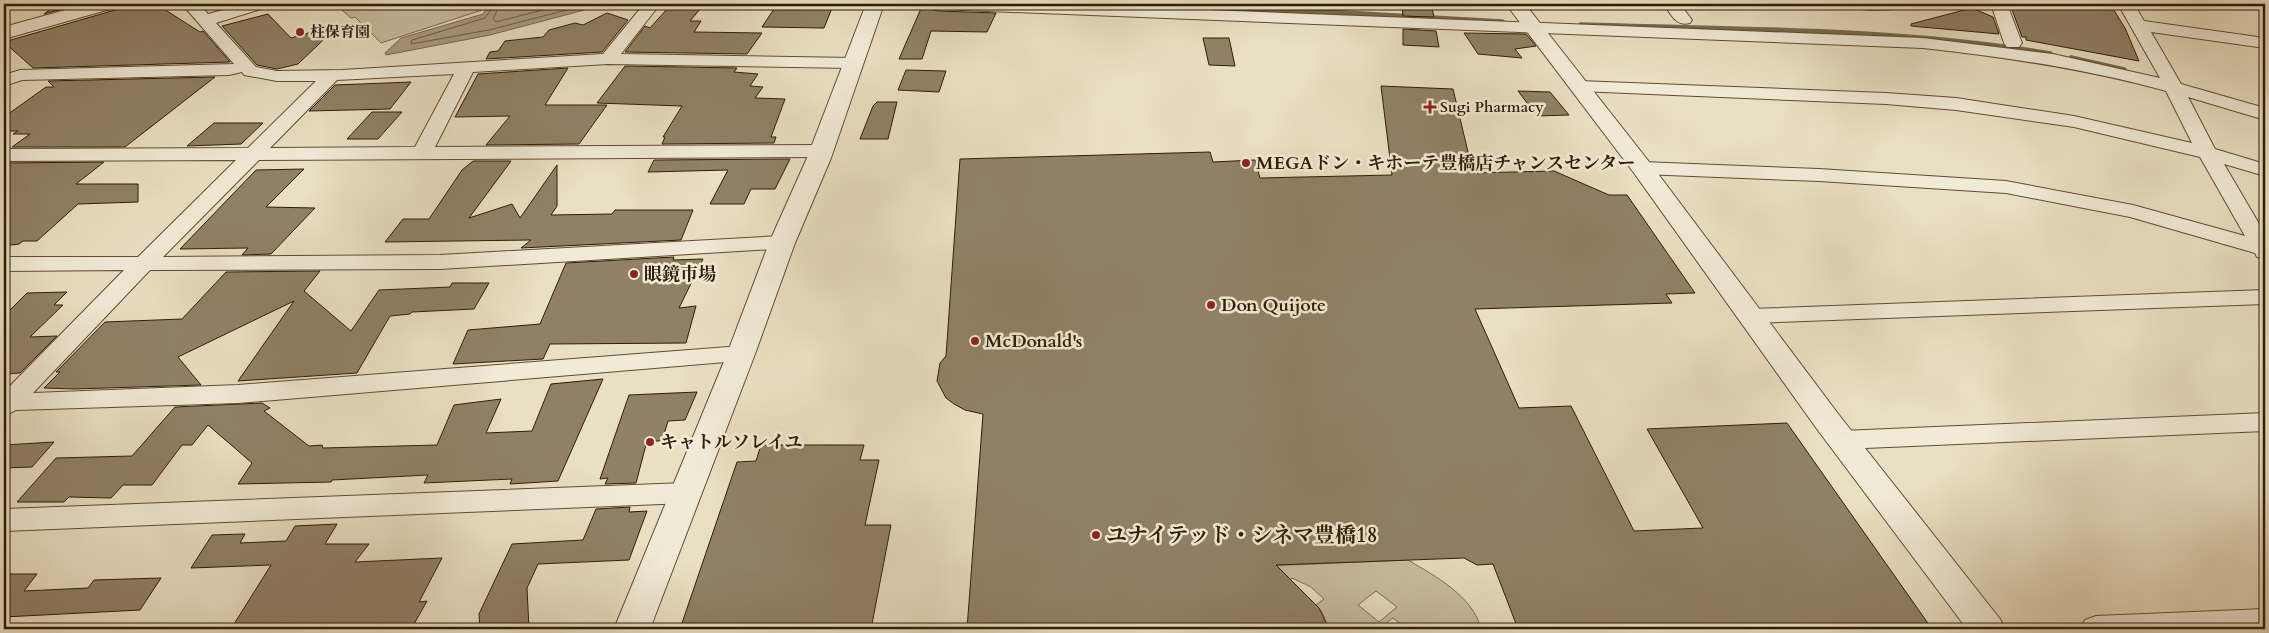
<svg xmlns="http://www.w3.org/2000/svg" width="2269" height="633" font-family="Cardo,'Noto Serif JP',serif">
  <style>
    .green { fill: #c9bea1; stroke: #7c6d52; fill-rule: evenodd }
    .water { fill: #aa9d81; stroke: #79694f }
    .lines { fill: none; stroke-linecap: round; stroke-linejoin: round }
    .shore { stroke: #6c5c42; stroke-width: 1 }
    .stream { stroke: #79694f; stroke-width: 5.5 }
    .building { fill: #908166; stroke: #2f1c04 }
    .minor-casing { stroke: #5e4d33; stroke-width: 2 }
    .tertiary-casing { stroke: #5e4d33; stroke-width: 2 }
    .minor { fill: #f1ead7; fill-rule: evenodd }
    .tertiary { fill: #f1ead7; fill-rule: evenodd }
    .poi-dot { fill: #8f2418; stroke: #f1ead7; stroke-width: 2 }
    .labels { text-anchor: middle; stroke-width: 5; stroke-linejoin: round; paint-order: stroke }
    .far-poi-label { font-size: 15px; font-weight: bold; fill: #2f1c04; stroke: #f1ead7; text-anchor: start }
    .poi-label { font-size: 18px; font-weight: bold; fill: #2f1c04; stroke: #f1ead7; text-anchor: start }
    .near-poi-label { font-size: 21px; font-weight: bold; fill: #2f1c04; stroke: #f1ead7; text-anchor: start }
  </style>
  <rect width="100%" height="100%" fill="#e9dfc1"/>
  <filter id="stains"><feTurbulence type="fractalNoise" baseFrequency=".004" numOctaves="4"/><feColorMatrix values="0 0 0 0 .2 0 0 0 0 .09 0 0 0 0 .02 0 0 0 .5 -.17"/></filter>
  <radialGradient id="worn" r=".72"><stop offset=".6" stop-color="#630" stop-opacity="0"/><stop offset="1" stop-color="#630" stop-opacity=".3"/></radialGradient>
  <path class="green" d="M340,4H475L482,10L381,43L355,17L351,18L342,10L345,9Z
    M1408,560C1435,576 1473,596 1481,629H1407L1393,618L1378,629H1327C1327,621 1322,610 1316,605L1324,599L1311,587L1292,578L1287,586L1264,566ZM1376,591L1397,607L1379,622L1358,605Z"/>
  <path class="water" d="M481,4H607L490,35L386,55L385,53L401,38L483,14L487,8Z
    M1817,4H1917C1886,16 1848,8 1817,4Z"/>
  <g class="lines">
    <path class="shore" d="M489,4L491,10L485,18L412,40L411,44L489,30L590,4
      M497,4V11L493,19L496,22L566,4"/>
    <path class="stream" d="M1074,4L1343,13L1502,22
      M1581,25C1737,30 1896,28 2050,54
      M2071,58L2124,70"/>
  </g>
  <path class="building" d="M58,4H81L44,14Z
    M118,4H156L200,32L203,31L230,62L33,68L4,42L115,10Z
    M923,4H928L931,9L938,11L996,13L987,32L931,31L922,59H899Z
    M1402,4H1431L1434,17L1403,16Z
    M2010,4H2110L2125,28L2139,61L2026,40V37H2022Z
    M677,6L701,8L690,21H701L694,32L762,33L747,54L625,52L645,26L650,28L668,8Z
    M776,6H824L832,8L824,28L762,27Z
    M1972,8L1993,17L1999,34L1911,26V24Z
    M607,13L628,20L602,52L486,59L490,52L498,51L505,41L543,37L549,30L575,23L583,25Z
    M268,14L291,38L340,24L298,64L277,69L257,65L222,26Z
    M1403,29L1436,31L1439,47L1403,45Z
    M1464,33L1526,34L1536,46L1515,49L1522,58L1478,54Z
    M1203,38H1229L1235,66L1209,65Z
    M625,66L737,68L734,72L758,74L750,86L763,87L755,98L785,99L771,137H776L774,143L662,144L665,137H663L682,106L597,103Z
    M568,68L545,105H607L579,144L486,145L510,116L455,117L478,74Z
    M906,70L946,71L939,92L898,90Z
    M215,77L125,147H12L30,134H13L18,131H4V117L46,87H54L48,81Z
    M411,82L390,109L309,111L335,85Z
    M1381,86L1453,89L1473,173L1554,171L1609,195H1627L1695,293L1666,294L1672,303L1475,309L1519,408L1571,406L1634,531L1703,528L1647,429L1787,423L1932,629H1518L1493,564L1477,565L1464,558L1276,565L1319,608L1329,629H967L983,414L965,410L954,404L946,398L937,381L940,363L946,356L960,159L1210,152L1213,162L1255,160L1260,178L1392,175Z
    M1518,91L1550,92L1569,115L1537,116Z
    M877,102H897L888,139H860L873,106Z
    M372,112H402L378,139H347Z
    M214,123H263L241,144L187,146Z
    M790,159L775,189H751L744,204H710L728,170L648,172L654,160Z
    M473,161H511L469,218L512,204L520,218L557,165V206L551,215L612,214L615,210H693L681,240L521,248L531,240L385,242L403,219H429L462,170Z
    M104,162L76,184H138V202L78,204L37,241H23L19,244L4,246V163Z
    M304,169L266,207L315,208L271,254L242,255L248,248L180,249L256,170Z
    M674,257L673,260L703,259L679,308L696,306L686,343L550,344L543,359L453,364L468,330L540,324L566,263Z
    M320,271L304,291L351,331L379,290L450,287L452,283H489L474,309L412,312L410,314L390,316L357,373L238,381L294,301L178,357L201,385L74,389L44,388L60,372H56L105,322L182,319L226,272Z
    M67,292L54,305H63L30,337L57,336L20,373L4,374V316L27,293Z
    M603,379L558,481L510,484L512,479L424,483L428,475L332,480L331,482L238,484L252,463L208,425L192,445H182L152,485H123L111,498L69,497L64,502H17L56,458L132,456L175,407L262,403L270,408L264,411L309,446L322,445L323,448L437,445L454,405L501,399L486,433L532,431L551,384Z
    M697,392L685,420L668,421L662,441H647L636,483L605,484L608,478L600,479L629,395Z
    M54,442L32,467L4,468V445Z
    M761,445H864L860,460H879L865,525H891L871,629H680L737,462L756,461Z
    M630,507L629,512L647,511L629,560L538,564L527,588L529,629H480L479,614L512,544L583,540L596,509Z
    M337,524L325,544H369L355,562L442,558L419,602L427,601L414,624L402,625L400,629H231L271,565L191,568L212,535L245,534L240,543L286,541L295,526Z
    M4,574H37L24,591L88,588L94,580L161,578L140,610L4,617Z"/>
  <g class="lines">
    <g class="minor-casing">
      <path id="minor" d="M182,4H199L208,14L245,4H269L267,7L216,23L256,67L277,71L342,70L603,54L644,4H660L621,54L853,58L859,59L862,63L859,67L853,68L608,64L473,72L435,147L821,145L828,147L831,151L828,155L821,157L259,160L163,257L440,255L782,236L790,238L793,243L790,248L440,269L150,270L33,393L238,385L741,346L750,348L753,354L750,360L238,403L16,410L4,416V392L124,270L4,271V257H138L236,160L4,161V149L248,148L316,81H277L244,75L242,72L229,75L22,80L4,86V75L20,70L234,64ZM454,74L415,147L270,148L337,80Z
        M930,4H1055L1923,38L2053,54L2160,78L2118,4H2134L2144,21L2265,38V48L2151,32L2181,84L2265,108V120L2188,97L2215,149L2265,164V176L2224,164L2265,234V259L2257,257L2255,253L2130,217L2006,193L1819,181L1642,174L1635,172L1632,168L1635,164L1642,162L1819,169L2006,181L2133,205L2245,236L2200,157L2074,127L1956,110L1886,104L1579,91L1573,90L1570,86L1573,82L1579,81L1886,93L1956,98L2074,116L2192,143L2166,91C2086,69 2006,57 1923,48L938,9L932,7Z
        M1664,4H1680L1692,20L1690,23C1676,27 1671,14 1664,4Z
        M1991,4H2007L2022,43L2019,47H2007L2004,43Z
        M2265,290V304L1750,323L1742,321L1738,316L1742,311L1750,309Z
        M2265,413V431L1842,449L1833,447L1829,440L1833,433L1842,431Z
        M686,483L696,486L700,493L696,500L686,503L4,531V509Z
        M2265,609V629H2080L2085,620L2096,616Z"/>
    </g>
    <g class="tertiary-casing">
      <path id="tertiary" d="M87,4H116L114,8L4,39V27Z
        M866,4H884L831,158L795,243L755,354L650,629H614L727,354L769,243L807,158Z
        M1506,4H1525L1650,163L1839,415L2000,619L2005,629H1967L1817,429L1634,173Z"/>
    </g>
    <use href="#minor" class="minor"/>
    <use href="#tertiary" class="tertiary"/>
  </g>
  <g class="poi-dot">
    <circle cx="300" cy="32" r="5"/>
    <path d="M1427.5 99.5h5v5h5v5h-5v5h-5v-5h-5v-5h5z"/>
    <circle cx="1246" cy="163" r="5"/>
    <circle cx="634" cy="274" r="5"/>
    <circle cx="1211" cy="305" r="5"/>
    <circle cx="975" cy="341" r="5"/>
    <circle cx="650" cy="442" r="5"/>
    <circle cx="1096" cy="535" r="5"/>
  </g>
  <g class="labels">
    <g class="far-poi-label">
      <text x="310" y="37">柱保育園</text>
      <text x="1440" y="112">Sugi Pharmacy</text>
    </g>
    <g class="poi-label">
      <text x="1256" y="169">MEGAドン・キホーテ豊橋店チャンスセンター</text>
      <text x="644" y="280">眼鏡市場</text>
      <text x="1221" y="311">Don Quijote</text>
      <text x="985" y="347">McDonald's</text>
      <text x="660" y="448">キャトルソレイユ</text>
    </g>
    <g class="near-poi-label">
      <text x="1106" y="542">ユナイテッド・シネマ豊橋18</text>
    </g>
  </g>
  <rect width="2269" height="633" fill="none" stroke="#e9dfc1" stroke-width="20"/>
  <rect x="5" y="5" width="2259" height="623" fill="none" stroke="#2f1c04" stroke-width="2.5"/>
  <rect x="10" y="10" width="2249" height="613" fill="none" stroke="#2f1c04"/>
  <rect width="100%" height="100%" filter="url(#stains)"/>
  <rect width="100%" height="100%" fill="url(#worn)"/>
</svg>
